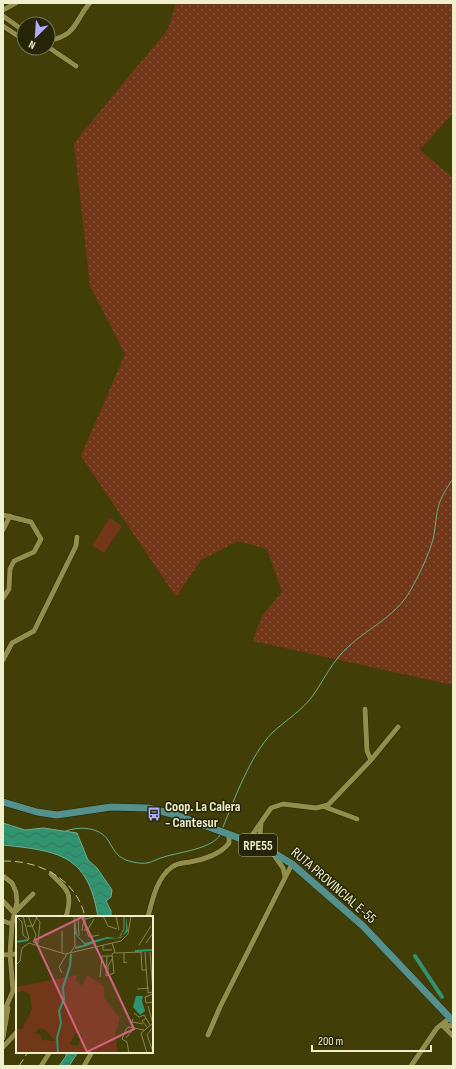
<svg xmlns="http://www.w3.org/2000/svg" width="456" height="1069" font-family="'Sofia Sans Condensed',sans-serif">
  <style>
    .grass { fill: url(#grass-dots) }
    .pitch { fill: #723718 }
    .water { fill: url(#water-waves); stroke: #6baf8d }
    .lines { fill: none; stroke-linecap: round; stroke-linejoin: round }
    .stream { stroke: #6baf8d; stroke-width: 1 }
    .canal { stroke: #329371; stroke-width: 4 }
    .minor-casing { stroke: #272501; stroke-width: 6 }
    .major-casing { stroke: #272501; stroke-width: 8 }
    .minor { stroke: #928e4c; stroke-width: 5 }
    .major { stroke: #54908c; stroke-width: 7 }
    .rail { stroke: #c1c098; stroke-width: 1; stroke-dasharray: 8 4; stroke-linecap: butt }
    .labels { text-anchor: middle; stroke-width: 3; stroke-linejoin: round; paint-order: stroke }
    .shield { fill: #262508; stroke: #b3b292; stroke-width: 1 }
    .shield-label { font-size: 13px; font-weight: bold; fill: #efefcd }
    .poi-label { font-size: 14px; font-weight: bold; fill: #efefcd; stroke: #262508; text-anchor: start }
    .street-label { font-size: 14px; fill: #efefcd; stroke: #262508 }
    .inset-river { fill: none; stroke: #329371; stroke-width: 2 }
    .inset-road { fill: none; stroke: #878556; stroke-width: 1 }
    .view { fill: #d26383; fill-opacity: 0.15; stroke: #d26383; stroke-width: 2 }
    .inset-edge { fill: none; stroke: #efefcd; stroke-width: 2 }
  </style>
  <defs>
    <pattern id="grass-dots" width="8" height="8" patternUnits="userSpaceOnUse"><rect width="8" height="8" fill="#723718"/><path d="M2 2h.1M6 6h.1" fill="none" stroke="#865438" stroke-width="1.8" stroke-linecap="round"/></pattern>
    <pattern id="water-waves" width="16" height="10" patternUnits="userSpaceOnUse"><rect width="16" height="10" fill="#329371"/><path d="M0 5q4-4 8 0t8 0" fill="none" stroke="#3a795f"/></pattern>
  </defs>
  <rect width="100%" height="100%" fill="#423e07"/>
  <path class="grass" d="M176,3H453V113L420,150L453,178V685L253,641L262,616L282,592L267,549L238,541L201,560L176,597L81,456L125,354L90,286L74,143L168,29Z"/>
  <path class="pitch" d="M110,518L122,526L104,553L92,545Z"/>
  <path class="water" d="M3,823L25,830L43,828L77,833L88,860L97,868L112,890L111,897L106,901L111,911V917H98C88,854 58,851 3,845Z
    M66,1052H78L69,1066H59L66,1056Z"/>
  <g class="lines">
    <path class="stream" d="M223,827C235,798 250,756 272,733C286,720 303,710 314,694C325,678 333,660 348,647C367,629 392,618 407,596C416,582 431,551 434,535C438,507 436,503 453,479
      M66,831C80,826 99,827 108,840C113,848 116,856 126,860C132,862 140,864 147,863C153,862 159,858 164,857C179,852 212,849 220,835"/>
    <path class="canal" d="M415,956L442,997"/>
    <g class="minor-casing">
      <path id="minor" d="M3,10L16,3
        M3,16L24,31
        M3,26L24,40
        M48,40C77,37 75,19 90,3
        M48,47L76,66
        M3,515L31,522L41,539L34,552L14,561L10,569L9,589L3,598
        M3,530L10,516
        M3,660L12,643L34,631L76,546L77,537
        M371,760L398,727
        M325,807L357,819
        M248,841L271,808L283,804L316,808L328,805L371,760L367,751L365,709
        M259,845L261,824
        M274,855L283,868L285,877
        M51,874C68,890 73,893 66,917
        M3,876L12,883L16,892L17,902L12,924L10,954L13,991L3,1014
        M3,901L14,913L33,894
        M148,917C152,901 157,877 172,867C177,863 184,863 190,862C203,860 221,854 229,843V834
        M3,921L12,924
        M3,955L17,954
        M442,1025L453,1036
        M443,1025L453,1026
        M208,1035L220,1007L292,864
        M3,1038L8,1008
        M3,1047L17,1032
        M41,1066L50,1052
        M84,1066L92,1052
        M411,1066L437,1028L450,1018"/>
    </g>
    <g class="major-casing">
      <path id="major" d="M3,802L37,812L57,815L111,807L148,808L176,815L266,848L292,864L363,926L453,1021"/>
    </g>
    <use href="#minor" class="minor"/>
    <use href="#major" class="major"/>
    <path class="rail" d="M3,861C39,860 77,879 85,917
      M19,1066L28,1052"/>
  </g>
  <defs>
    <g id="bus-bare" transform="scale(1.08)"><path d="M-5-6H5V4H4V6H2V4H-2V6H-4V4H-5ZM-3.5-4V0h7V-4ZM-3.5 1.2v1.5H-2V1.2ZM2 1.2v1.5H3.5V1.2Z" fill="#b1adfa" stroke="#262508" stroke-width="2.5" paint-order="stroke"/></g>
  </defs>
  <g fill-rule="evenodd">
    <use href="#bus-bare" x="154" y="814"/>
  </g>
  <g class="labels">
    <rect class="shield" x="239" y="834" width="38" height="22" rx="3"/>
    <g class="shield-label">
      <text x="258" y="850">RPE55</text>
    </g>
    <g class="poi-label">
      <text x="165" y="811">Coop. La Calera<tspan x="165" dy="16">- Cantesur</tspan></text>
    </g>
    <g class="street-label">
      <text transform="translate(334 885) rotate(41)" y="5">RUTA PROVINCIAL E-55</text>
    </g>
  </g>
  <g transform="translate(16 916)">
    <rect width="137" height="137" fill="#423e07"/>
    <path d="M61,59L60,65L64,69L67,68L71,59L88,70V82L104,102L99,119L102,137H0V112L6,113L16,93L14,78L8,75L0,77V71ZM23,112L29,114L39,125L26,124L24,118H19ZM60,117L67,118L62,130L54,128Z" fill="#723718" fill-rule="evenodd"/>
    <path d="M59,0L61,19L69,27L91,21L100,22L107,20L110,13V0L112,15L105,22L90,23L70,30L59,18ZM120,80H127L126,85L129,95L124,99L117,91Z" fill="#329371"/>
    <path class="inset-river" d="M0,26L12,24M59,32L71,29M119,35L136,34M42,137L41,122L45,107L43,95L48,83L47,71L54,50L55,38"/>
    <path class="inset-road" d="M0,0L6,6L7,19L13,24M7,0L13,23M12,0L20,19L17,26L22,28M19,0L24,6L22,27M62,0L63,20M66,0L70,3L80,0M87,0L92,10L101,13M100,0L103,14M69,3V10L73,21L83,19M11,10H17L21,1M68,14L72,13L78,3M66,15L68,2M104,20L108,13V0M130,27L137,17M87,29V34H96M123,29L135,10M125,36L126,54H131M129,36L132,77L137,76L134,36M46,37V15M54,37L59,30L58,0M99,37L126,36M108,37V47L111,46M91,40L90,60L98,57L96,38L99,36L96,27M0,49L4,45L6,32L13,27L49,38L105,25L112,18L115,0M46,57L43,51L51,38M92,60V50L96,43M84,61L86,40H96M121,73L133,72M137,78L129,81L130,87L137,86M132,90L137,108M118,97L123,101L128,99L134,109M130,102L126,105L131,111M117,103L116,106L127,108M110,122L118,112M137,136L131,119L137,111M113,137L111,126L106,123L110,113L113,111L128,114M131,137L125,117L137,107"/>
    <path class="view" d="M66,1L118,113L71,136L19,24Z"/>
    <rect width="137" height="137" class="inset-edge"/>
  </g>
  <rect width="456" height="1069" fill="none" stroke="#efefcd" stroke-width="8"/>
  <g transform="translate(36 36) rotate(205)"><circle r="19" fill="#262508" stroke="#767657"/>
  <path d="M0-3L7 15L0 10L-7 15Z" fill="#b1adfa"/>
  <text y="-6" font-size="11" font-weight="bold" text-anchor="middle" fill="#efefcd">N</text>
  </g>
  <path d="M312 1045v6h119v-6" fill="none" stroke="#efefcd" stroke-width="2"/>
  <text x="318" y="1045" font-size="12" fill="#efefcd" stroke="#262508" stroke-width="3" paint-order="stroke">200 m</text>
</svg>
